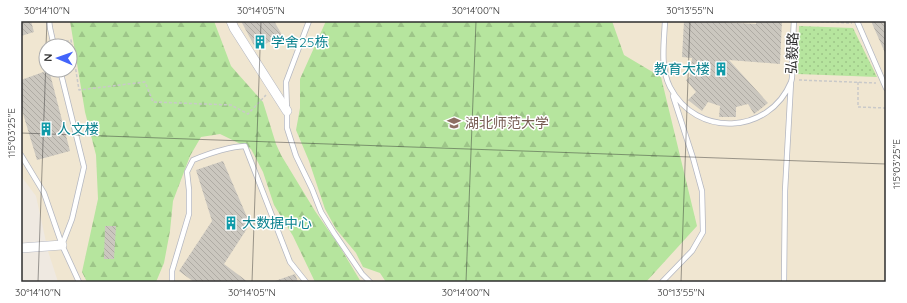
<svg xmlns="http://www.w3.org/2000/svg" width="907" height="303" font-family="Quicksand,'Noto Sans SC',sans-serif">
  <style>
    .education { fill: #f0e6d1; fill-rule: evenodd }
    .grass { fill: url(#grass-dots) }
    .forest { fill: url(#forest-firs) }
    .building { fill: url(#building-back-hatch) }
    .lines { fill: none; stroke-linecap: round; stroke-linejoin: round }
    .lane-casing { stroke: #b4b7c1; stroke-width: 6 }
    .street-casing { stroke: #b4b7c1; stroke-width: 10 }
    .path { stroke: #c9c9c9; stroke-width: 1.5; stroke-dasharray: 3 2; stroke-linecap: butt }
    .lane { stroke: #fff; stroke-width: 4.5 }
    .street { stroke: #fff; stroke-width: 9 }
    .ticks { fill: none; stroke: #2e2e2e; stroke-width: 1; stroke-opacity: 0.45 }
    .labels { text-anchor: middle; stroke-width: 3; stroke-linejoin: round; paint-order: stroke }
    .culture-label { font-size: 14px; fill: #0d838f; stroke: #fff; text-anchor: start }
    .street-label { font-size: 14px; fill: #2e2e2e; stroke: #fff }
    .education-label { font-size: 14px; fill: #785e54; stroke: #fff; text-anchor: start }
    .neatline { fill: none; stroke: #2e2e2e; stroke-width: 1.5 }
    .ticks-label { font-size: 10px; text-anchor: middle; fill: #2e2e2e }
  </style>
  <defs>
    <pattern id="grass-dots" width="8" height="8" patternUnits="userSpaceOnUse"><rect width="8" height="8" fill="#b6e59e"/><path d="M2 2h.1M6 6h.1" fill="none" stroke="#9dc588" stroke-width="1.8" stroke-linecap="round"/></pattern>
    <pattern id="forest-firs" width="22" height="20" patternUnits="userSpaceOnUse"><rect width="22" height="20" fill="#b6e59e"/><path d="M5 1l3.5 6h-7zM16 11l3.5 6h-7z" fill="#9dc588"/></pattern>
    <pattern id="building-back-hatch" width="6" height="6" patternUnits="userSpaceOnUse"><rect width="6" height="6" fill="#cbc7bf"/><path d="M-1 5l2 2M0 0l6 6M5-1l2 2" fill="none" stroke="#afaba4"/></pattern>
  </defs>
  <rect width="100%" height="100%" fill="#efe9e1"/>
  <path class="education" d="M21,21H886V282H58L48,251L36,196L21,176ZM46,46H70V70H46Z"/>
  <path class="grass" d="M799,26L853,28L877,77L798,74Z"/>
  <path class="forest" d="M70,21H214L231,66L263,102L276,144L281,155L315,211L340,247L361,282H315L293,236L274,205L263,172L251,149L220,134L201,137L190,156L173,201L170,231L164,263L156,282H87L82,272L98,199L96,155L85,112Z
    M326,21H612L624,55L661,77L697,226L646,282H386L380,273L363,267L356,253L336,229L325,209L309,161L296,130L300,108V79Z"/>
  <path class="building" d="M21,21H31L34,32L21,36Z
    M241,21H274L282,35L256,49Z
    M684,21H705L756,24V21H782L780,64L729,60L768,103L754,114L748,104L736,107V117H719L720,106L708,102L702,111L688,100L696,92L686,80L690,77L692,58L682,57Z
    M871,21H886V55Z
    M49,70L70,151L37,160L21,107V80Z
    M223,161L250,224L224,264L248,282H194L179,271L212,221L196,170Z
    M105,226H116L114,259H104Z
    M295,274L298,282H276L275,281Z"/>
  <g class="lines">
    <g class="lane-casing">
      <path id="lane" d="M49,21L50,28L54,46
        M309,21L286,82L287,111V128L296,156L312,189L321,212L334,233L362,274L370,282
        M665,21C664,43 660,67 670,87C696,138 769,135 791,82C793,77 792,69 792,64C793,49 793,35 794,21
        M857,21L886,88
        M60,70L84,167L72,219L62,245
        M21,155L44,193L62,245L79,282
        M172,282V271L189,214V190L187,172L193,160C210,153 227,147 245,146L290,262L306,282
        M662,282L692,251L703,232L702,191L693,158L673,96
        M784,282L785,191L791,82"/>
    </g>
    <g class="street-casing">
      <path id="street" d="M231,21L234,28L287,111
        M21,248L62,245"/>
    </g>
    <path class="path" d="M801,21L852,23
      M61,43L71,40L79,90L145,82L153,102L231,105L248,114L266,95
      M799,80L876,83
      M858,82V107L886,108"/>
    <use href="#lane" class="lane"/>
    <use href="#street" class="street"/>
  </g>
  <path class="ticks" d="M46,46L47,21M21,133L886,164M38,282L46,59M252,282L261,21M466,282L476,21M681,282L690,21"/>
  <defs>
    <g id="building-bare" transform="scale(1.08)"><path d="M-4-6H4V6H1V3H-1V6H-4ZM-2.5-4.3h1.7v1.8h-1.7ZM.8-4.3h1.7v1.8H.8ZM-2.5-1h1.7V.8h-1.7ZM.8-1h1.7V.8H.8Z" fill="#0f9aa8" stroke="#fff" stroke-width="2.5" paint-order="stroke"/></g>
    <g id="university-bare" transform="scale(1.08)"><path d="M0-5L7-2L0 1L-7-2ZM-4 1L0 2.5L4 1V4Q0 6-4 4Z" fill="#8d6e63" stroke="#fff" stroke-width="2.5" paint-order="stroke"/></g>
  </defs>
  <g fill-rule="evenodd">
    <use href="#building-bare" x="260" y="42"/>
    <use href="#building-bare" x="721" y="69"/>
    <use href="#university-bare" x="454" y="123"/>
    <use href="#building-bare" x="46" y="129"/>
    <use href="#building-bare" x="231" y="223"/>
  </g>
  <g class="labels">
    <g class="culture-label">
      <text x="271" y="47">学舍25栋</text>
      <text x="710" y="74" text-anchor="end">教育大楼</text>
      <text x="57" y="134">人文楼</text>
      <text x="242" y="228">大数据中心</text>
    </g>
    <g class="street-label">
      <text transform="translate(792 53) rotate(-87)" y="5">弘毅路</text>
    </g>
    <g class="education-label">
      <text x="465" y="128">湖北师范大学</text>
    </g>
  </g>
  <rect width="907" height="303" fill="none" stroke="#ffffff" stroke-width="44"/>
  <g transform="translate(58 58) rotate(272)"><circle r="19" fill="#ffffff" stroke="#ababab"/>
  <path d="M0-3L7 15L0 10L-7 15Z" fill="#4264fb"/>
  <text y="-6" font-size="11" font-weight="bold" text-anchor="middle" fill="#2e2e2e">N</text>
  </g>
  <rect x="22" y="22" width="863" height="259" class="neatline"/>
  <g class="ticks-label">
    <text x="47" y="14">30°14'10"N</text>
    <text x="261" y="14">30°14'05"N</text>
    <text x="476" y="14">30°14'00"N</text>
    <text x="690" y="14">30°13'55"N</text>
    <text transform="translate(11 133) rotate(-90)" y="4">115°03'25"E</text>
    <text transform="translate(896 164) rotate(-90)" y="4">115°03'25"E</text>
    <text x="38" y="296">30°14'10"N</text>
    <text x="252" y="296">30°14'05"N</text>
    <text x="466" y="296">30°14'00"N</text>
    <text x="681" y="296">30°13'55"N</text>
  </g>
</svg>
